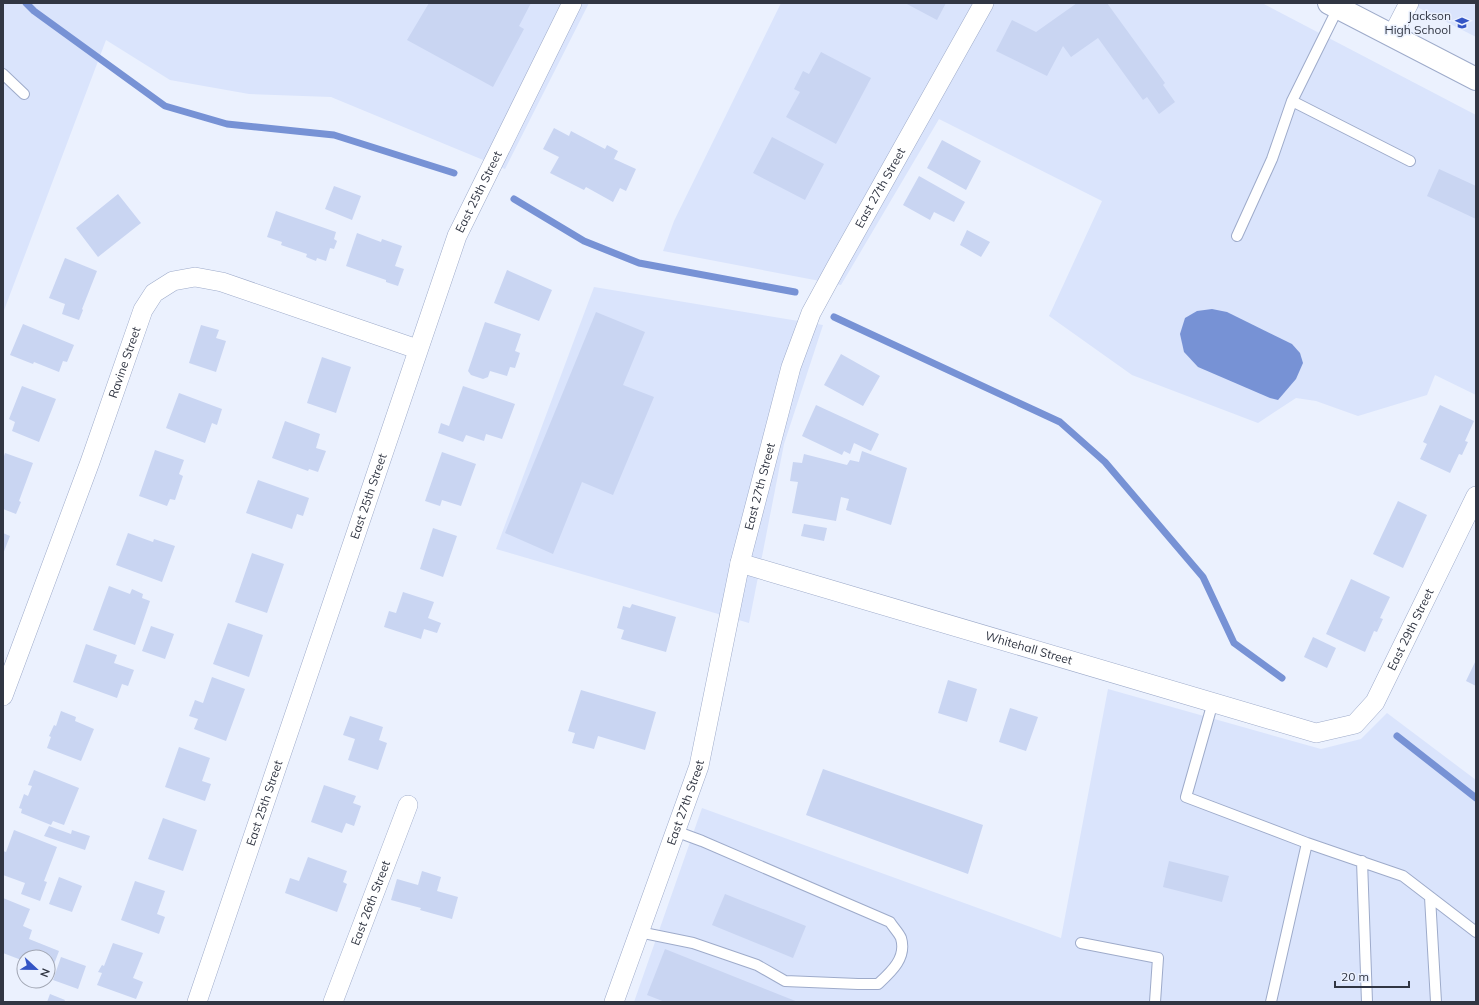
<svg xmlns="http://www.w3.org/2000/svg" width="1479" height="1005" font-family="Mulish,sans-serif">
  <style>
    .built { fill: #dae4fc }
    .water { fill: #7792d5 }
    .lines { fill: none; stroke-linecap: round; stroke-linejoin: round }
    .stream { stroke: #7792d5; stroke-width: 7 }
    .building { fill: #c9d5f2 }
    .lane-casing { stroke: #9eabca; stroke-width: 12 }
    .street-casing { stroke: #9eabca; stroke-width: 20 }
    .primary-casing { stroke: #9eabca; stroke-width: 24 }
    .lane { stroke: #fff; stroke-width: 10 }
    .street { stroke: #fff; stroke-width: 19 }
    .primary { stroke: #fff; stroke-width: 22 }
    .labels { text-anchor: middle; stroke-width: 3; stroke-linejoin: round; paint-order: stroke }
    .poi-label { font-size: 12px; fill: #313643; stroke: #ebf1fe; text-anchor: end }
    .street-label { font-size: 12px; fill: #313643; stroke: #ebf1fe }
  </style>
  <rect width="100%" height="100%" fill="#ebf1fe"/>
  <path class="built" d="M3,3H589L505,169L331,97L249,94L170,80L106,40L3,313Z
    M781,3H1262L1476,115V395L1435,375L1427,395L1358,416L1316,401L1296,398L1258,423L1132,375L1049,316L1102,201L939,119L841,285L663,251L674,221Z
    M1410,3H1476V37L1419,8Z
    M594,287L823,325L784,444L749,623L496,549Z
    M1108,689L1321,749L1361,739L1387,713L1476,780V1002H634L702,808L1061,938Z"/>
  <path class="water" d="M1212,309L1227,312L1292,344L1300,353L1303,363L1296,379L1278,400L1270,398L1198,367L1184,352L1180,334L1185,318L1197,311Z"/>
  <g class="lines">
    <path class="stream" d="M26,3L34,11L165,106L227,124L334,135L454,173
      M514,199L584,241L639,263L795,292
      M834,317L1060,422L1105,462L1203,577L1234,643L1282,678
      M1397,736L1476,798"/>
  </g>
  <path class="building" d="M429,3H531L519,26L524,29L493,87L407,40Z
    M905,3H946L937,20Z
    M1077,3H1107L1165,83L1163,85L1175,102L1159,114L1147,97L1143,100L1098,38L1071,57L1063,46L1047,76L996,51L1012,20L1036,32Z
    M821,52L871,78L836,144L786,117L800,92L794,89L803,71L809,74Z
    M554,128L569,136L571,131L605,149L607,145L618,151L614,159L636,169L626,191L620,188L613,202L586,187L584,190L550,173L559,157L543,149Z
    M772,137L824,164L805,200L753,173Z
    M942,140L981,161L966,190L927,168Z
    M1439,169L1476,186V219L1427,196Z
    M919,176L965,202L954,222L934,212L930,220L903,205Z
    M334,186L361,196L352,220L325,209Z
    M118,194L141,223L98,257L76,228Z
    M276,211L336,232L334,239L337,241L334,249L330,248L326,261L317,258L316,261L306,257L307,254L281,245L282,242L267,237Z
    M967,230L990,242L981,257L960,245Z
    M357,233L381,242L382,239L402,246L395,266L404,269L398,286L386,282V280L346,266Z
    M65,258L97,271L82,309L83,310L79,320L62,314L65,304L49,298Z
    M507,270L552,290L539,321L494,303Z
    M596,312L645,332L623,385L654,397L613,495L582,482L553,554L505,533Z
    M485,322L521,334L515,351L520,353L515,368L510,367L507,376L490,371L488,377L483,379L471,375L468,371Z
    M23,324L74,345L67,362L63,361L59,372L34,362L33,364L10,355Z
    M201,325L219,330L216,338L226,341L216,372L189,363Z
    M841,354L880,376L863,406L824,385Z
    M322,357L351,367L336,413L307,403Z
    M22,386L56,399L39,442L12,431L15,422L9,419Z
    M463,386L515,404L502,439L486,434L484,441L466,435L463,442L438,433L441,423L449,426Z
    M179,393L222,409L217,425L212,423L205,443L166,428Z
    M816,405L879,434L871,451L854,443L850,454L844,451L842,455L802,436Z
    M1440,405L1474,421L1465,441L1468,442L1462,455L1459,454L1450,473L1420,459L1427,444L1423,442Z
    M285,421L320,434L316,448L326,451L318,472L309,469L308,471L272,458Z
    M155,450L184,460L179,474L183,476L175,500L170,499L167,506L139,496Z
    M862,451L907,468L891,525L846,510L849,499L841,497L836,521L792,513L798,482L790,481L793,462L802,463L804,454L847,465L850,460L859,462Z
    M442,452L476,464L461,506L442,500L440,506L425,501Z
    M5,453L33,463L19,501L21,502L16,514L3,509V459Z
    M258,480L309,498L303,516L297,514L292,529L246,513Z
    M1398,501L1427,515L1403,568L1373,554Z
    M804,524L827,528L824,541L801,536Z
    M433,528L457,536L443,577L420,569Z
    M3,533L10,536L3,554Z
    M128,533L153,542L154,539L175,546L162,582L116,565Z
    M252,553L284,564L267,613L235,602Z
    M1351,579L1390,597L1380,618L1383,619L1377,632L1374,631L1365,652L1326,634Z
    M109,586L130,594L132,589L143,594L142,598L150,601L135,645L93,630Z
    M403,592L434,602L428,618L441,623L437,633L424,629L421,639L384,627L389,611L396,613Z
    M632,604L676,617L666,652L621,639L624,630L617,628L623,606L630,608Z
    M228,623L263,635L249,677L213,664Z
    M151,626L174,634L165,659L142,651Z
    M1313,637L1336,648L1327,668L1304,657Z
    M86,644L117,655L114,663L134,670L128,686L122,684L117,698L73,682Z
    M1476,660V686L1466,681Z
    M212,677L245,689L226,741L194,729L198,719L189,716L195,700L203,703Z
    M948,680L977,689L967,722L938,713Z
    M581,690L656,712L645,750L598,736L594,749L572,743L575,733L568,731Z
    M1010,708L1038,717L1026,751L999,742Z
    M61,711L76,717L75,721L94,729L81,761L47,748L51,737L49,736L54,725L56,726Z
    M350,716L383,727L379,740L387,743L378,770L348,760L355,739L343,735Z
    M179,747L210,758L202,781L211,784L205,801L165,787Z
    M823,769L983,825L968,874L806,815Z
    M34,770L79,788L64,825L53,821L51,825L21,813L22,809L19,808L24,794L28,796L32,786L28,785Z
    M324,785L356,796L353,803L361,806L354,826L346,823L342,833L311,822Z
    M163,818L197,830L183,871L148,859Z
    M49,826L71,834L72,830L90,836L85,850L44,836Z
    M14,830L57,847L44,881L47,882L40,901L21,894L25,883L3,875V851L6,852Z
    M308,857L347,871L343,882L347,884L337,912L285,893L290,878L299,881Z
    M1169,861L1229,876L1222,902L1163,887Z
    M422,871L441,877L437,891L458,897L452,919L420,910L421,908L391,900L397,879L418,885Z
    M59,877L82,886L72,912L49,904Z
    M135,881L165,891L157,914L165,917L159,934L121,920Z
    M725,894L806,926L793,958L712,925Z
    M3,898L30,909L23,926L32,930L29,939L59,951L51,972L48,971V957H24V961L3,953Z
    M113,943L143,953L133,978L143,982L136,999L97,985L102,973L98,972L102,965L104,966Z
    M665,949L798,1002H665L647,995Z
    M61,957L86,966L78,989L53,980Z
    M50,994L65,1000L64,1002H47Z"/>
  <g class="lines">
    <g class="lane-casing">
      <path id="lane" d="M3,74L24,94
        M1292,101L1410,161
        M1237,236L1272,159L1292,101L1338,8
        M1213,702L1186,797L1307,843L1403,876L1476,932
        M1362,861L1367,1002
        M1430,897L1436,1002
        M639,932L693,943L757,965L785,981L858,984H878C891,972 907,958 901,938C899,933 893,927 890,922L702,841L675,831
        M1081,943L1158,958L1155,1002
        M1271,1002L1307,843"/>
    </g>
    <g class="street-casing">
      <g id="street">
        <path d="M1392,36L1409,3"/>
        <path id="s1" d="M740,563L1316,733L1355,724L1375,702L1476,496"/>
        <path id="s2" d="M3,696L90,462L143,310L154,293L173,281L195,277L222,282L417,349"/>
        <path id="s3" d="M197,1002L457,236L572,3"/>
        <path id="s4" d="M333,1002L408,805"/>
        <path id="s5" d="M614,1002L699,766L740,563L791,367L811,313L836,267L984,3"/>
      </g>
    </g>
    <g class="primary-casing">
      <path id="primary" d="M1329,3L1476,79"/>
    </g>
    <use href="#lane" class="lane"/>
    <use href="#street" class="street"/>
    <use href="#primary" class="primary"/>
  </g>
  <defs>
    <g id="school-bare" transform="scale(1.08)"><path d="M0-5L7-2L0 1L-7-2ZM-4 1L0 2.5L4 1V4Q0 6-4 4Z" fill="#3455c5" stroke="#ebf1fe" stroke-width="2.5" paint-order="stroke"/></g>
  </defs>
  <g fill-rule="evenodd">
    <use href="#school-bare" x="1462" y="23"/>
  </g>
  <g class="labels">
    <g class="poi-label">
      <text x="1451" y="20">Jackson<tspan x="1451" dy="14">High School</tspan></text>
    </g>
    <g class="street-label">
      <text dy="4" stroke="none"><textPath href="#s5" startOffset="861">East 27th Street</textPath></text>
      <text dy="4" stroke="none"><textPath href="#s3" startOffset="858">East 25th Street</textPath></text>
      <text dy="4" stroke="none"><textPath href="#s2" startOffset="355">Ravine Street</textPath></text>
      <text dy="4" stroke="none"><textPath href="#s5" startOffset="537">East 27th Street</textPath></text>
      <text dy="4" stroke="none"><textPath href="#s3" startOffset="534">East 25th Street</textPath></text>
      <text dy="4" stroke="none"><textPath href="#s1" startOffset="751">East 29th Street</textPath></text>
      <text dy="4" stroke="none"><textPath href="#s1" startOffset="301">Whitehall Street</textPath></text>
      <text dy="4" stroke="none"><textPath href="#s5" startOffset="212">East 27th Street</textPath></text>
      <text dy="4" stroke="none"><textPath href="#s3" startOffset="210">East 25th Street</textPath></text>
      <text dy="4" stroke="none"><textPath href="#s4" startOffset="106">East 26th Street</textPath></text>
    </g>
  </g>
  <rect width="1479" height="1005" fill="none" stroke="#313643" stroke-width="8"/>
  <g transform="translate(36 969) rotate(112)"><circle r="19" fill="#ebf1fe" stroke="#a1a6b3"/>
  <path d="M0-3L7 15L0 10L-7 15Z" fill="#3455c5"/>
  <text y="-6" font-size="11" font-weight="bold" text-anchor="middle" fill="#313643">N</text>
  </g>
  <path d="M1335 981v6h74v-6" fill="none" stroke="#313643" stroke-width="2"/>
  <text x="1341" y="981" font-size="12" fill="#313643" stroke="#ebf1fe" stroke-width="3" paint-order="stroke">20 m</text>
</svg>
